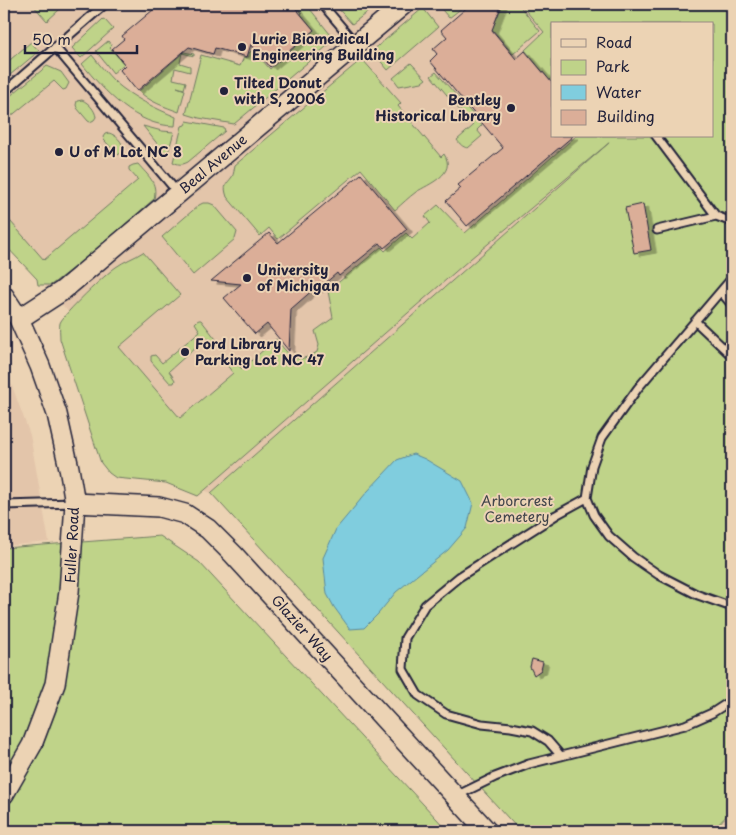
<svg xmlns="http://www.w3.org/2000/svg" width="736" height="835" font-family="'Playpen Sans',sans-serif">
  <style>
    .built { fill: #e3c5aa }
    .green { fill: #bfd389; stroke: #707a62 }
    .water { fill: #80cdde; stroke: #5a899d }
    .building { fill: #dbae98; stroke: #22223b; filter: url(#shadow) }
    .lines { fill: none; stroke-linecap: round; stroke-linejoin: round }
    .lane-casing { stroke: #22223b; stroke-width: 11 }
    .secondary-casing { stroke: #22223b; stroke-width: 22 }
    .lane { stroke: #ecd3b4; stroke-width: 7 }
    .secondary { stroke: #ecd3b4; stroke-width: 19 }
    .poi-dot { fill: #22223b; stroke: #ecd3b4; stroke-width: 2 }
    .labels { text-anchor: middle; stroke-width: 4; stroke-linejoin: round; paint-order: stroke }
    .poi-label { font-size: 14px; font-weight: bold; fill: #22223b; stroke: #ecd3b4; text-anchor: start }
    .street-label { font-size: 14px; fill: #22223b; stroke: #ecd3b4 }
    .park-label { font-size: 14px; fill: #41454b; stroke: #ecd3b4 }
  </style>
  <defs>
    <filter id="shadow"><feDropShadow dx="5.5" dy="3" stdDeviation="0" flood-color="#0004"/></filter>
  </defs>
  <rect width="100%" height="100%" fill="#ecd3b4"/>
  <filter id="ink" filterUnits="userSpaceOnUse"><feTurbulence type="fractalNoise" baseFrequency=".02" numOctaves="2"/><feDisplacementMap in="SourceGraphic" scale="10" xChannelSelector="R" yChannelSelector="G"/><feConvolveMatrix kernelMatrix="1 2 1 2 8 2 1 2 1" color-interpolation-filters="sRGB"/></filter>
  <g filter="url(#ink)">
    <path class="built" d="M4,4H732V37L712,24H552V136H618L211,493L185,483L72,316L4,240Z
      M4,364L30,435L49,542L4,546Z
      M732,810V831H712Z"/>
    <path class="green" d="M32,4H57L59,10L47,21Z
      M294,4H306L330,34L333,38L332,42L234,124L199,118L186,114L201,55L240,66L244,57H249V53L253,50L270,69L314,30L301,14L302,13Z
      M334,4H378L352,24Z
      M437,4H467L449,18Z
      M503,4L506,5L518,4L540,31L513,54L492,29Z
      M520,4H732V810L712,831H520L211,493L610,142L470,259L198,496L166,483L116,478L109,473L101,463L60,339C60,334 59,327 60,323C63,314 107,273 116,267C124,261 134,258 143,252L180,295L119,347L180,418L233,373L226,364L227,359H232L242,369L276,339C289,355 295,366 317,352L319,345L315,331L333,318L328,291L381,247L385,251L406,233L412,239L430,223L425,216L438,205L465,233L576,136H712V24H552V83L525,50L544,32Z
      M423,8L438,27L388,70L372,51Z
      M103,19L105,20L113,29L81,58L72,48Z
      M108,41L112,46L110,48L124,64L113,73L96,51Z
      M31,42L39,51L4,80V65Z
      M184,52L194,54V56L182,53L180,63L190,66V72L175,68L173,79L186,82L184,89L177,87L185,90L179,112C166,107 149,102 139,91Z
      M92,55C99,64 107,74 115,82C133,98 155,108 176,117L175,126C136,126 105,92 82,64Z
      M362,59L401,103L398,106L441,157L444,154C457,174 429,184 416,192C409,197 402,204 395,210L361,169L278,239L269,228L260,236L227,197C223,185 226,185 232,177C234,174 234,169 235,165Z
      M411,63L426,79L422,82L399,86L393,78Z
      M47,66L61,72L69,83L66,89L63,90L54,81L4,122V101Z
      M436,72L482,125L477,130L482,136L468,148C462,147 460,144 457,140L473,126L431,76Z
      M82,100C89,103 95,110 96,117L94,120L90,122L88,121L77,108L76,105L77,101Z
      M187,121L224,128L225,131L188,162C182,165 179,165 173,162L182,126L185,125Z
      M143,126L162,131L174,132L167,156Z
      M109,133C116,135 123,142 123,149L122,152L118,155L116,153L104,140L103,137L105,134Z
      M138,164C148,176 158,182 154,199L91,254L60,278L51,285H38L37,279L4,244V214L44,260L138,180L129,170V167L133,165Z
      M203,203H209L214,205L237,232L235,239L193,275L162,237L199,205Z
      M199,320H201L219,343L218,346L215,347L207,337L169,371L175,380L174,383H170L151,361V356L155,355L162,363L200,331L195,323L197,321Z
      M160,536L199,562L448,831H4V548Z"/>
    <path class="water" d="M413,454L425,459L462,481L473,503L467,528L448,550L396,592L378,614L364,628L350,629L334,607L327,594L323,558L336,529L367,492L397,460Z"/>
    <path class="building" d="M160,4H292L314,30L270,67L251,44L247,57L215,48L213,54L189,47L137,91L120,70L125,65L112,49L124,39L122,36Z
      M471,4H502L492,30L516,59L525,51L552,83V136H573L467,226L446,201L461,188L458,185L503,148L430,61L437,54L433,49L447,37L441,30Z
      M361,174L407,229L384,248L380,243L339,276L337,273L317,290L315,288L291,309L289,351L267,324L255,334L224,298L241,284L211,281L269,233L278,243Z
      M643,204L651,250L634,253L625,208Z
      M532,659L543,662L541,670L534,675L530,667Z"/>
    <g class="lines">
      <g class="lane-casing">
        <path id="lane" d="M322,4L356,44
          M55,47L178,193
          M4,92L105,4
          M656,136L716,216
          M657,230L716,216L732,222
          M732,278L638,388L602,438L592,466L587,498L594,515L609,536L633,557L659,575L698,595L732,607
          M721,292L732,305
          M695,321L732,356
          M4,505L75,503
          M561,756L548,741L532,731L511,727L482,724L446,714L418,695L403,669L405,638L425,605L459,577L556,515L587,498
          M456,796L495,777L529,764L685,725L712,713L732,700"/>
      </g>
      <g class="secondary-casing">
        <path id="secondary" d="M4,296L19,319L40,366L57,414L69,468L75,503L69,592L55,684L32,745L4,794
          M19,319L62,291L404,4
          M75,503L159,507L185,514L208,529L233,554L487,831"/>
      </g>
      <use href="#lane" class="lane"/>
      <use href="#secondary" class="secondary"/>
    </g>
  </g>
  <g class="poi-dot">
    <circle cx="242" cy="47" r="5"/>
    <circle cx="224" cy="91" r="5"/>
    <circle cx="511" cy="108" r="5"/>
    <circle cx="59" cy="152" r="5"/>
    <circle cx="247" cy="278" r="5"/>
    <circle cx="185" cy="352" r="5"/>
  </g>
  <g class="labels">
    <g class="poi-label">
      <text x="252" y="44">Lurie Biomedical<tspan x="252" dy="16">Engineering Building</tspan></text>
      <text x="234" y="88">Tilted Donut<tspan x="234" dy="16">with S, 2006</tspan></text>
      <text x="501" y="105" text-anchor="end">Bentley<tspan x="501" dy="16">Historical Library</tspan></text>
      <text x="69" y="157">U of M Lot NC 8</text>
      <text x="257" y="275">University<tspan x="257" dy="16">of Michigan</tspan></text>
      <text x="195" y="349">Ford Library<tspan x="195" dy="16">Parking Lot NC 47</tspan></text>
    </g>
    <g class="street-label">
      <text transform="translate(213 164) rotate(-40)" y="5">Beal Avenue</text>
      <text transform="translate(72 545) rotate(-87)" y="5">Fuller Road</text>
      <text transform="translate(302 628) rotate(48)" y="5">Glazier Way</text>
    </g>
    <g class="park-label">
      <text x="517" y="506">Arborcrest<tspan x="517" dy="16">Cemetery</tspan></text>
    </g>
  </g>
  <rect width="736" height="835" fill="none" stroke="#ecd3b4" stroke-width="20"/>
  <rect x="10" y="10" width="716" height="815" fill="none" stroke="#22223b" stroke-width="2" filter="url(#ink)"/>
  <rect x="551" y="22" width="162" height="115" fill="#ecd3b4" stroke="#9b8c84"/>
  <rect x="561" y="39" width="25" height="8" fill="#ecd3b4" stroke="#9b8c84"/>
  <text x="596" y="48" font-size="15" fill="#22223b">Road</text>
  <rect x="561" y="60" width="25" height="15" fill="#bfd389" stroke="#9b8c84"/>
  <text x="596" y="72" font-size="15" fill="#22223b">Park</text>
  <rect x="561" y="85" width="25" height="15" fill="#80cdde" stroke="#9b8c84"/>
  <text x="596" y="98" font-size="15" fill="#22223b">Water</text>
  <rect x="561" y="110" width="25" height="15" fill="#dbae98" stroke="#9b8c84"/>
  <text x="596" y="122" font-size="15" fill="#22223b">Building</text>
  <path d="M25 45v8h112v-8" fill="none" stroke="#22223b" stroke-width="2.5"/>
  <text x="32" y="45" font-size="15" fill="#22223b" stroke="#ecd3b4" stroke-width="4" paint-order="stroke">50 m</text>
</svg>
